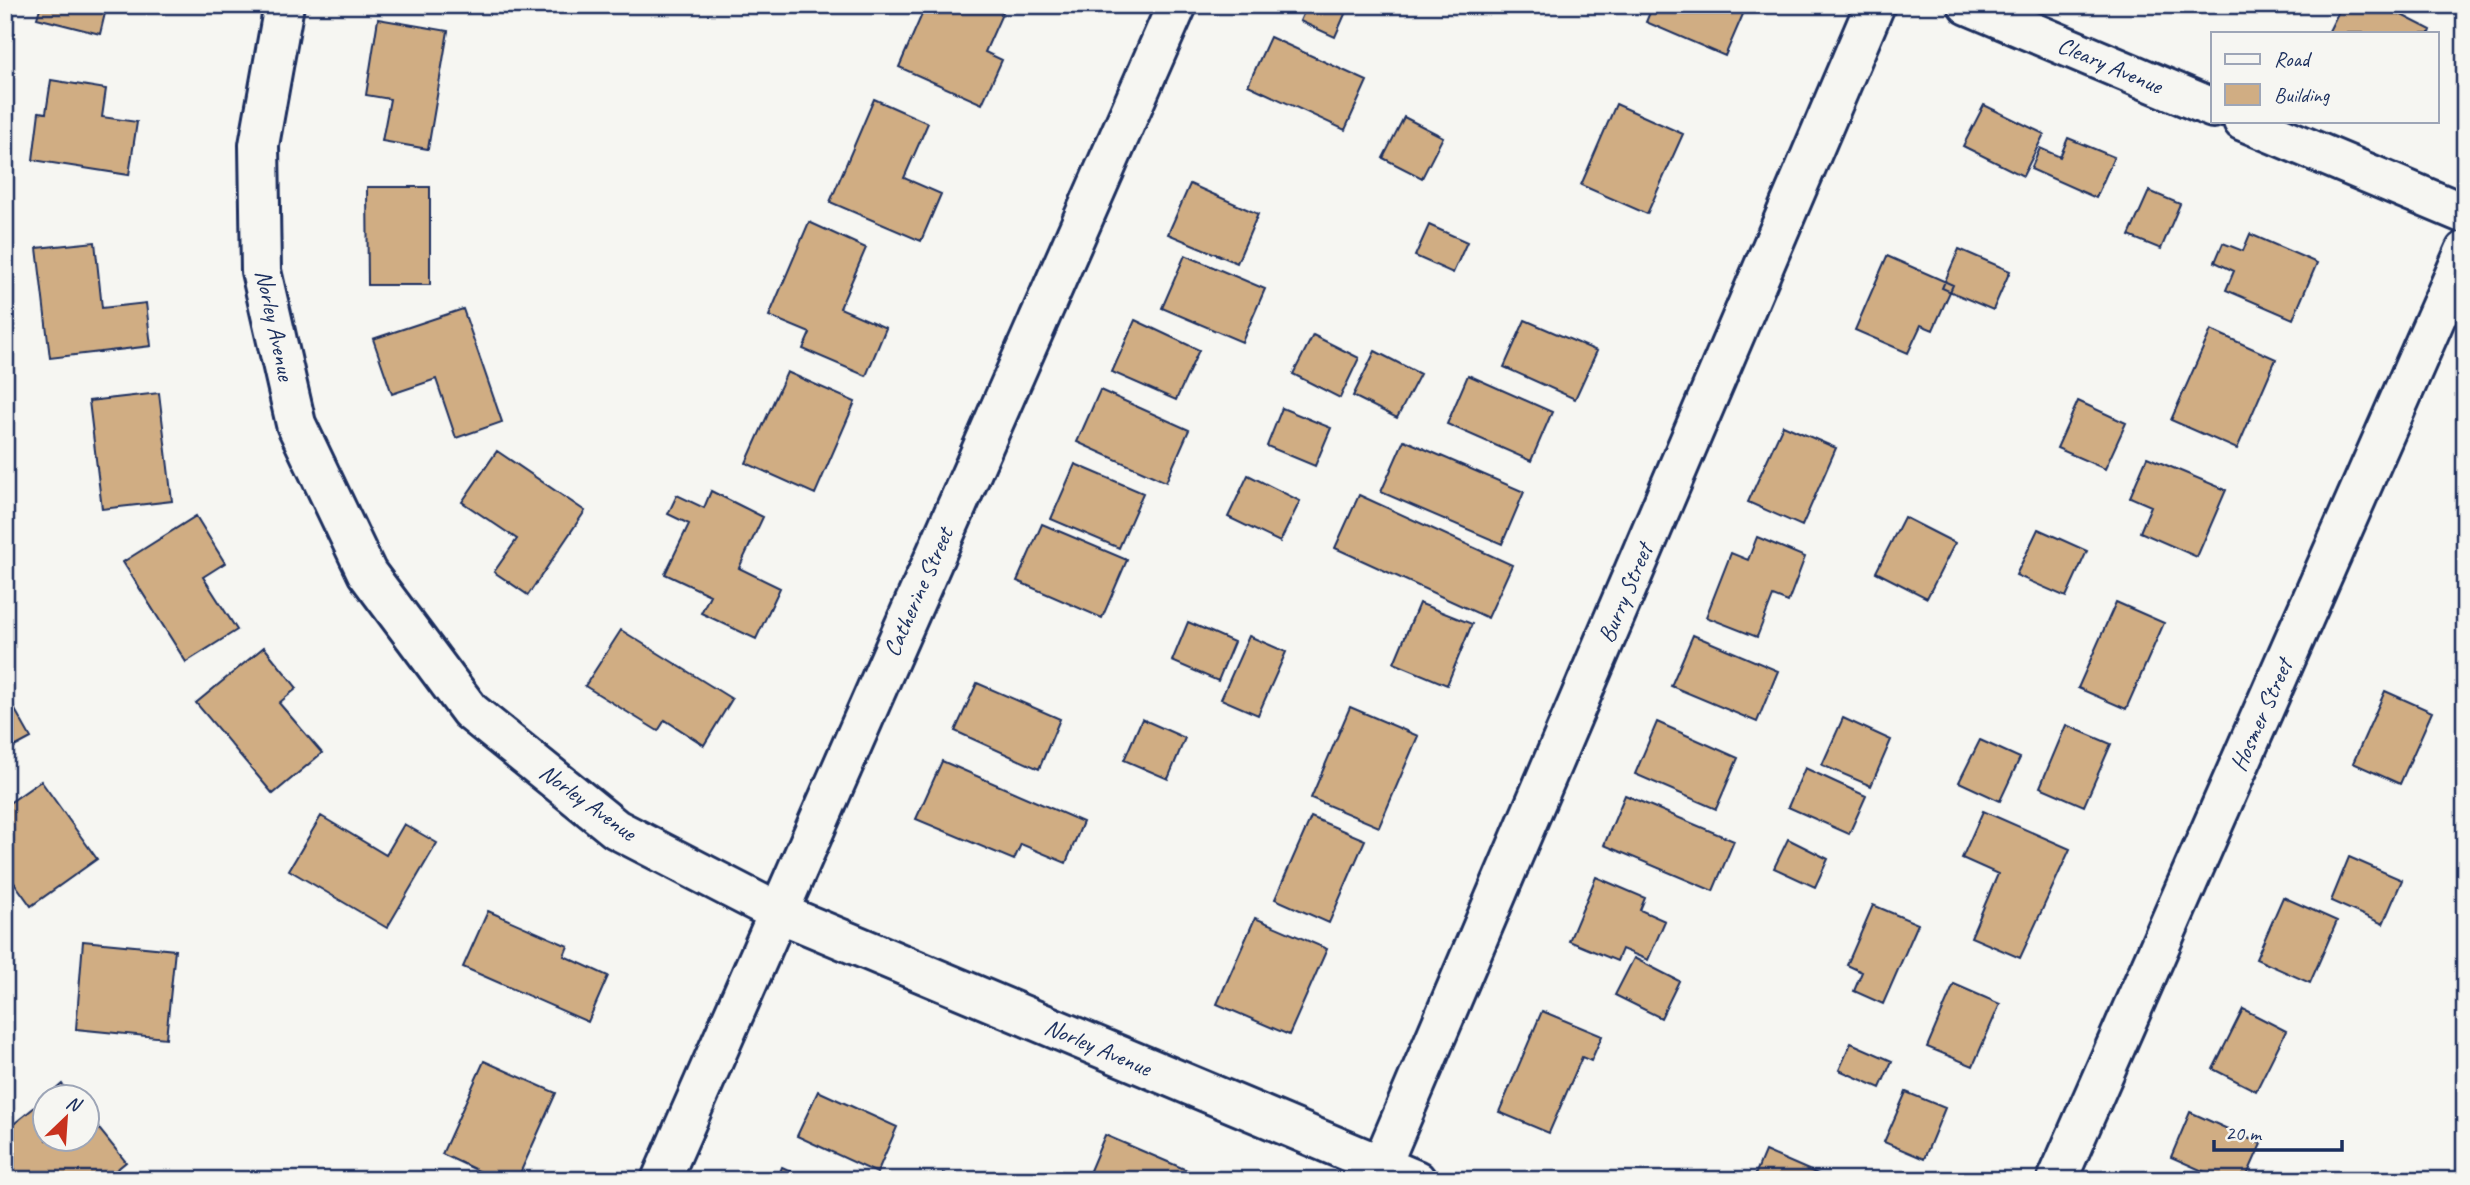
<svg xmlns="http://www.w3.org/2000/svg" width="2470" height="1185" font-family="Caveat,sans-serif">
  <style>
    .building { fill: #d0ad83; stroke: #1b2f5e; stroke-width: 2 }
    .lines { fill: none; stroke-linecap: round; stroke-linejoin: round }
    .street-casing { stroke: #1b2f5e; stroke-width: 44 }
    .street { stroke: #f6f6f2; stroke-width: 38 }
    .labels { text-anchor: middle; stroke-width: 5; stroke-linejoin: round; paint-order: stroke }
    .street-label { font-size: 24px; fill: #1b2f5e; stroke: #f6f6f2 }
  </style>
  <rect width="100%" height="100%" fill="#f6f6f2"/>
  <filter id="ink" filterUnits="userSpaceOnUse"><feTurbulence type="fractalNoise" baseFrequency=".0143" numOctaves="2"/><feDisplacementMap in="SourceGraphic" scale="14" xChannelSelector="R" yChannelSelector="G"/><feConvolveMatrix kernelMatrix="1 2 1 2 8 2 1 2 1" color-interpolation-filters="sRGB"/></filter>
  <g filter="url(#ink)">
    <path class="building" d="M41,5H107L100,34L37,18Z
      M926,5H1006L985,52L1002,60L982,104L899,67Z
      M1307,5H1349L1335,37L1300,21Z
      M1653,5H1747L1725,56L1646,22Z
      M2269,5H2293L2289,14Z
      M2342,5H2382L2431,30L2430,33H2328Z
      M378,19L448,31L428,149L382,141L390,99L366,95Z
      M1270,37L1367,81L1345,130L1248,85Z
      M51,80L106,89L102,117L137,122L129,175L33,160L39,112L46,113Z
      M874,99L928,123L904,178L941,194L921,241L830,202Z
      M1616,104L1683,134L1647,214L1581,185Z
      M1984,105L2044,134L2023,176L1963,146Z
      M1404,117L1443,137L1422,178L1383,158Z
      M2068,138L2114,157L2096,198L2031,169L2040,148L2060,157Z
      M1190,184L1258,214L1237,263L1168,234Z
      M367,187H430V285H368Z
      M2149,191L2180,204L2161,249L2129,236Z
      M809,222L866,248L840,308L886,328L866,376L803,349L810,333L769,316Z
      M1429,225L1467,242L1453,273L1415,256Z
      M2250,234L2317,263L2293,319L2226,290L2234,271L2215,262L2223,243L2243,251Z
      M95,242L102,308L146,303L151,346L50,358L37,248Z
      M1959,249L2010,271L1993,310L1942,288Z
      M1185,255L1265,289L1242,342L1162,308Z
      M1887,256L1953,285L1933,330L1921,325L1908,353L1855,330Z
      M463,309L502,422L456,438L436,379L392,394L373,339Z
      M1135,320L1199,350L1176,400L1112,372Z
      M1525,320L1597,351L1575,399L1504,367Z
      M2211,330L2276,359L2237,449L2171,420Z
      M1313,335L1359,358L1340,398L1293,374Z
      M1375,351L1420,374L1397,418L1353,396Z
      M787,372L855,402L815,494L746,463Z
      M1468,375L1552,412L1531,461L1447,424Z
      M1100,390L1189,430L1166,482L1077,442Z
      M159,393L172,501L102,509L89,401Z
      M2078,401L2126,423L2105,469L2057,448Z
      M1282,408L1331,428L1315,466L1267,446Z
      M1783,425L1836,448L1802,526L1748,502Z
      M1404,440L1524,492L1502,544L1381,492Z
      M497,451L585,511L528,595L494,572L517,539L462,502Z
      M2147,457L2226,490L2197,557L2140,532L2151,506L2130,497Z
      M1075,464L1143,493L1119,548L1051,519Z
      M1248,475L1300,501L1280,542L1228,517Z
      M711,491L763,517L739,568L780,588L756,639L701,613L710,595L665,574L689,524L668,514L677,495L704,508Z
      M1359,495L1512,565L1488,618L1335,548Z
      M2465,506V530L2456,526Z
      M196,516L225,563L203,577L237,630L186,662L123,562Z
      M1904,517L1955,543L1927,598L1876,572Z
      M1042,524L1127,560L1102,618L1017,581Z
      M2038,529L2087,551L2066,597L2016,575Z
      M1757,537L1805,557L1788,602L1773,596L1757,637L1706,617L1731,553L1748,560Z
      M2116,602L2164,623L2126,709L2078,688Z
      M1419,603L1472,624L1447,685L1394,663Z
      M1188,622L1234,642L1218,681L1172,661Z
      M621,630L732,699L704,745L665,720L658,731L585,686Z
      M1693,635L1778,671L1757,722L1671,686Z
      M1249,636L1286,652L1258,715L1221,699Z
      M264,647L297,688L279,703L322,753L273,794L196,703Z
      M977,683L1060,719L1039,769L955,731Z
      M2385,691L2432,712L2400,784L2353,763Z
      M5,692L31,738L5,752Z
      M1350,707L1418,736L1379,827L1311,798Z
      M1843,718L1891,740L1871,786L1822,765Z
      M1142,719L1185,738L1168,779L1124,760Z
      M1657,722L1738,758L1716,809L1635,774Z
      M2066,725L2111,744L2084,806L2040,787Z
      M1980,740L2020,758L2000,801L1959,782Z
      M942,761L1083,822L1066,863L1021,844L1014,860L916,819Z
      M1805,768L1866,796L1849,834L1788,807Z
      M41,781L97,859L31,906L5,870V806Z
      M1625,795L1734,841L1713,891L1604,845Z
      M1983,811L2070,849L2020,958L1971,937L1998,874L1962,858Z
      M321,816L386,855L404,824L437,843L387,928L289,870Z
      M1311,817L1365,840L1329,923L1275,899Z
      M1788,839L1828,859L1815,887L1774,868Z
      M2349,857L2402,880L2383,924L2331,901Z
      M1596,877L1645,898L1640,910L1665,921L1648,960L1622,949L1617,961L1569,941Z
      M2283,897L2337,921L2310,983L2256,959Z
      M1873,905L1918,924L1883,1004L1854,991L1862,972L1847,965Z
      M488,911L568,946L564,956L608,976L588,1022L463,967Z
      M1255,918L1327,949L1289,1035L1217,1004Z
      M83,941L175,950L166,1038L76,1029Z
      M1634,958L1679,981L1661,1018L1615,995Z
      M1954,984L2000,1004L1973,1066L1927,1047Z
      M2243,1009L2286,1031L2256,1091L2213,1069Z
      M1542,1011L1602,1036L1591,1061L1582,1057L1549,1133L1499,1112Z
      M1851,1043L1892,1061L1880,1088L1839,1070Z
      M484,1061L556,1093L517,1180H498L442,1154Z
      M62,1084L73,1098H46Z
      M818,1091L897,1127L877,1173L797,1136Z
      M1906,1092L1945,1108L1924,1159L1884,1142Z
      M46,1098V1140H88V1115L126,1162L104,1180H8L5,1176V1131Z
      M2190,1112L2261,1144L2245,1180H2223L2171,1157Z
      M1105,1135L1210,1180H1086Z
      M1765,1151L1818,1174L1815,1180H1753Z
      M782,1167L811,1180H777Z
      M943,1173L958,1180H941Z"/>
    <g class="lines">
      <g class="street-casing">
        <path id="street" d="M284,5L259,145L261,271L296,424L367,573L470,711L616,829L777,912L1416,1180
          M1968,5L2213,108
          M2243,121L2465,214
          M661,1180L1177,5
          M1375,1180L1875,5
          M2057,1180L2465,251"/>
      </g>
      <use href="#street" class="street"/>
    </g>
  </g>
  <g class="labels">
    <g class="street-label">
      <text transform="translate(2110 65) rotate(23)" y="8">Cleary Avenue</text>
      <text transform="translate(275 325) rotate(78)" y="8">Norley Avenue</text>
      <text transform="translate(918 592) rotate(-66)" y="8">Catherine Street</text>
      <text transform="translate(1625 593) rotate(-67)" y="8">Burry Street</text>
      <text transform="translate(2261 715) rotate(-66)" y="8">Hosmer Street</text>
      <text transform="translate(588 802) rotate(36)" y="8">Norley Avenue</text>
      <text transform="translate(1098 1047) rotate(23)" y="8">Norley Avenue</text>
    </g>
  </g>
  <rect width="2470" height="1185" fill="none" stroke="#f6f6f2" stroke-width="28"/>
  <rect x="14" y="14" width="2442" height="1157" fill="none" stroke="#1b2f5e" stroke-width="2.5" filter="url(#ink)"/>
  <rect x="2211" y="32" width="228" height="91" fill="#f6f6f2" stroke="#9ea6b7" stroke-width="2"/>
  <rect x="2225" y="54" width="35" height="10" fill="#f6f6f2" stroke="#9ea6b7" stroke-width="2"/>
  <text x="2274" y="66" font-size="21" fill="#1b2f5e">Road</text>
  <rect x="2225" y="84" width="35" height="21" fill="#d0ad83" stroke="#9ea6b7" stroke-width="2"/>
  <text x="2274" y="102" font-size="21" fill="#1b2f5e">Building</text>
  <g transform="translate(66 1118) rotate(25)"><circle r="33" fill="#f6f6f2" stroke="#9ea6b7" stroke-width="2"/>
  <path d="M0-5L12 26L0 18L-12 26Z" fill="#c8321e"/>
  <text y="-10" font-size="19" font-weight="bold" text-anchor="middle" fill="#1b2f5e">N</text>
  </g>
  <path d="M2214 1140v10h128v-10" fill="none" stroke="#1b2f5e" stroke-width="3.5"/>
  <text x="2225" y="1140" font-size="21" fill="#1b2f5e" stroke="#f6f6f2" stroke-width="5" paint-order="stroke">20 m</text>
</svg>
